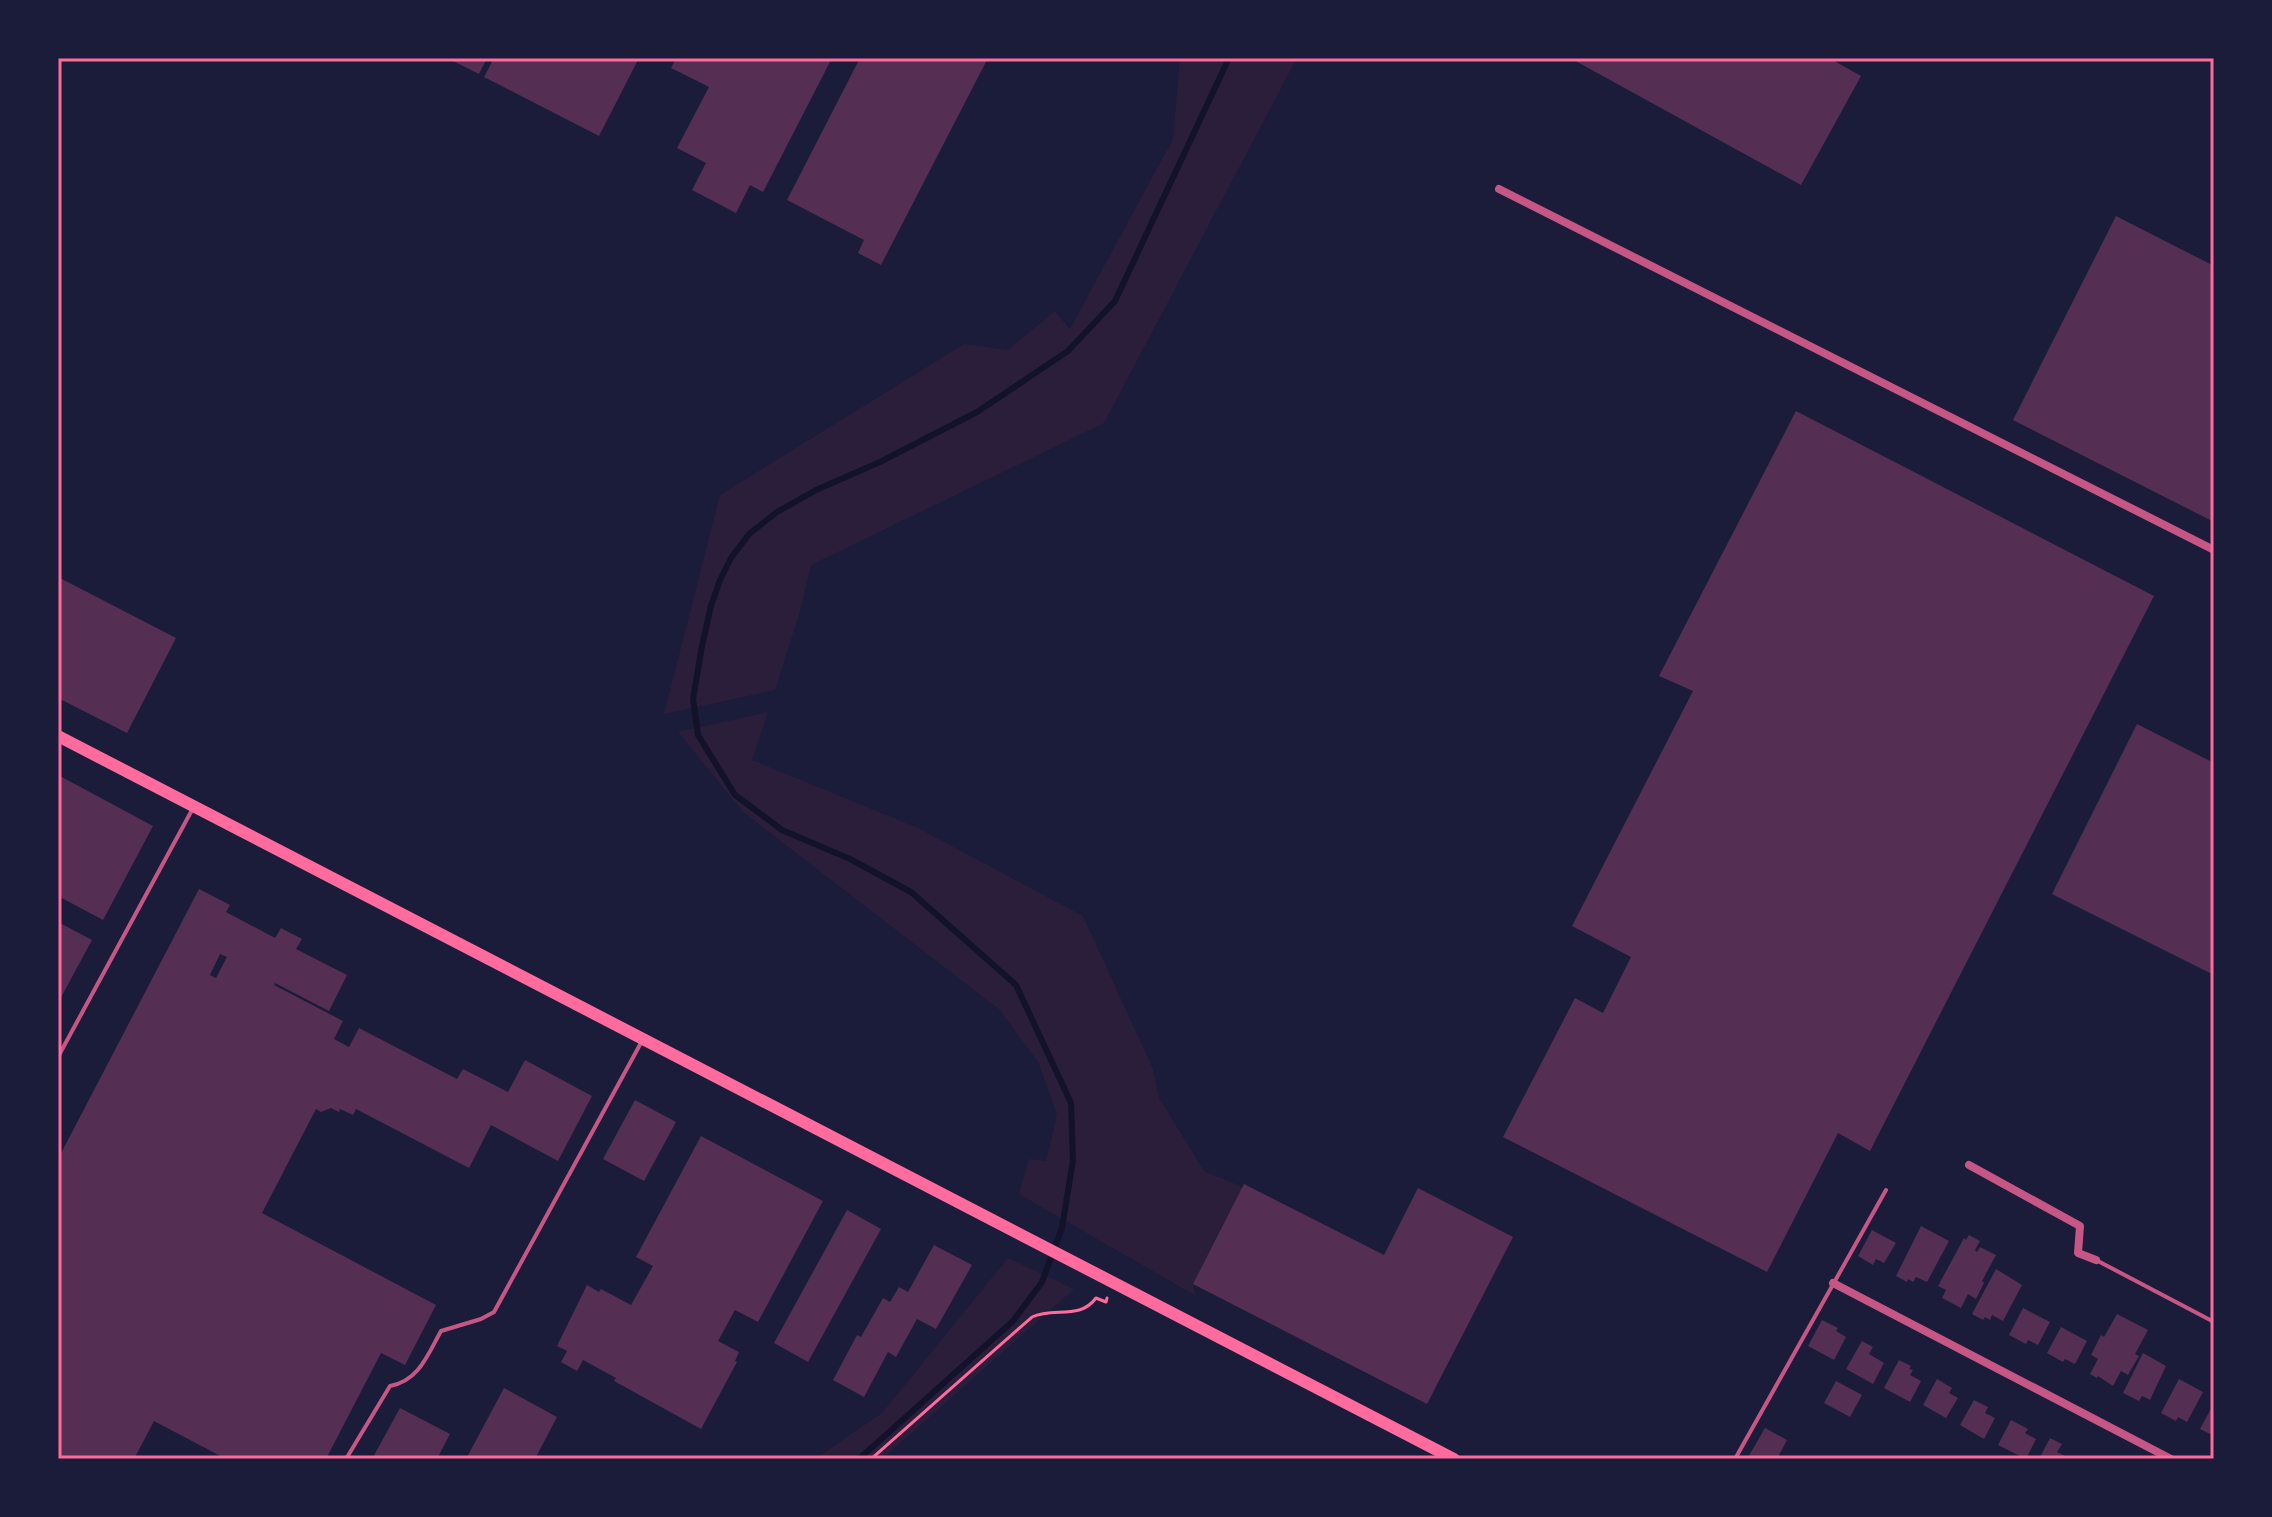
<svg xmlns="http://www.w3.org/2000/svg" width="2272" height="1517" font-family="Georgia,serif">
  <style>
    .green { fill: #2a1e3b }
    .lines { fill: none; stroke-linecap: round; stroke-linejoin: round }
    .stream { stroke: #12122b; stroke-width: 6 }
    .building { fill: #542f53; fill-rule: evenodd }
    .path { stroke: #ff6b9d; stroke-width: 3 }
    .service { stroke: #c65784; stroke-width: 4 }
    .minor { stroke: #c65784; stroke-width: 8 }
    .primary { stroke: #ff6b9d; stroke-width: 12 }
    .neatline { fill: none; stroke: #ff6b9d; stroke-width: 3 }
  </style>
  <rect width="100%" height="100%" fill="#1b1b3a"/>
  <path class="green" d="M1180,58H1297L1104,423L811,565L799,615L775,690L664,714L720,495L964,344L1008,350L1055,311L1070,329L1173,139Z
    M768,712L752,760L918,828L1083,916L1153,1069L1159,1098L1204,1171L1243,1187L1193,1284L1196,1296L1019,1194L1029,1159L1046,1161L1057,1114L1038,1062L1000,1010L743,812L678,732Z
    M1008,1258L1074,1289L882,1459H815L882,1413Z"/>
  <g class="lines">
    <path class="stream" d="M859,1459L1013,1321L1042,1282L1062,1228L1073,1160L1071,1103L1016,985L911,892L850,859L782,830L735,795L698,735L693,699L702,646L711,606L720,580L731,558L749,534L777,512L816,490L880,462L977,412L1068,351L1115,301L1229,58"/>
  </g>
  <path class="building" d="M447,58H487L479,74Z
    M494,58H639L599,136L484,77Z
    M676,58H832L763,192L750,185L736,213L692,190L706,163L677,148L709,87L671,68Z
    M860,58H988L881,265L858,253L864,240L787,200Z
    M1570,58H1829L1861,76L1801,185Z
    M2116,216L2214,266V522L2013,420Z
    M1796,411L2154,596L1870,1151L1838,1133L1767,1272L1503,1137L1575,998L1603,1013L1631,957L1572,926L1693,691L1659,676Z
    M58,577L176,638L127,733L58,698Z
    M2137,724L2214,763V975L2052,894Z
    M58,775L153,826L103,920L58,896Z
    M199,889L230,905L226,912L275,938L281,928L302,939L296,949L347,975L329,1011L275,983L274,985L343,1021L334,1039L349,1047L359,1028L457,1079L463,1069L508,1092L525,1060L592,1096L558,1161L491,1125L469,1168L356,1109L353,1115L340,1109L339,1112L331,1108L321,1112L316,1109L262,1213L436,1305L405,1365L381,1353L326,1459H226L154,1421L134,1459H105L100,1456L99,1459H83L79,1457L77,1459H58V1159ZM220,954L227,957L216,978L210,975Z
    M58,922L92,940L58,1003Z
    M635,1100L676,1122L644,1181L603,1159Z
    M701,1136L823,1201L758,1322L735,1310L718,1341L739,1352L735,1361L737,1362L701,1429L614,1381L616,1378L583,1360L577,1371L561,1362L567,1351L557,1346L587,1285L599,1292L601,1289L631,1305L653,1266L636,1257Z
    M1244,1184L1384,1255L1418,1188L1513,1237L1427,1404L1193,1284Z
    M847,1210L881,1229L808,1362L774,1343Z
    M1921,1226L1949,1241L1927,1282L1916,1277L1913,1282L1908,1279L1907,1282L1896,1276Z
    M1872,1230L1896,1243L1884,1263L1876,1259L1873,1265L1858,1256Z
    M1969,1235L1980,1241L1975,1250L1977,1252L1980,1247L1996,1255L1982,1281L1984,1283L1976,1299L1968,1294L1961,1308L1942,1298L1946,1290L1938,1286L1964,1238L1966,1240Z
    M934,1245L972,1265L936,1329L917,1319L896,1357L888,1352L864,1397L833,1380L857,1335L861,1337L883,1298L890,1302L899,1287L908,1292Z
    M1996,1269L2022,1285L2003,1321L1992,1315L1990,1320L1985,1317L1983,1320L1972,1314Z
    M2023,1308L2050,1322L2038,1345L2028,1340L2026,1344L2009,1335Z
    M2117,1314L2148,1330L2135,1354L2139,1356L2128,1375L2121,1371L2113,1386L2098,1376L2097,1378L2090,1374L2098,1359L2091,1355L2101,1335L2104,1337Z
    M1822,1320L1838,1328L1836,1331L1846,1337L1834,1360L1808,1346Z
    M2061,1327L2087,1341L2075,1364L2065,1359L2063,1362L2047,1353Z
    M1862,1341L1873,1347L1869,1354L1884,1363L1873,1384L1846,1369Z
    M2143,1353L2166,1366L2150,1400L2142,1396L2139,1401L2123,1393Z
    M1899,1360L1911,1366L1909,1369L1913,1370L1910,1375L1921,1381L1910,1402L1884,1388Z
    M1937,1379L1952,1388L1949,1393L1958,1398L1946,1418L1923,1405Z
    M2179,1379L2203,1392L2187,1422L2178,1417L2176,1421L2161,1413Z
    M1836,1381L1862,1395L1850,1417L1824,1403Z
    M504,1388L557,1417L535,1459H466Z
    M1974,1400L1988,1407L1985,1413L1995,1418L1984,1439L1960,1425Z
    M2214,1403V1431L2212,1435L2200,1429Z
    M400,1408L450,1434L437,1459H372Z
    M2011,1420L2028,1429L2025,1433L2036,1439L2026,1459L1998,1445Z
    M1765,1428L1787,1440L1777,1459H1747Z
    M2050,1438L2062,1444L2057,1452L2071,1459H2039Z"/>
  <g class="lines">
    <path class="path" d="M871,1459L1032,1317C1054,1307 1080,1320 1096,1298L1106,1302L1107,1298"/>
    <path class="service" d="M58,1057L192,810
      M2096,1260L2214,1322
      M346,1459L390,1386C419,1381 428,1354 441,1331L481,1319L494,1312L642,1041
      M1735,1459L1886,1190"/>
    <path class="minor" d="M1499,189L2214,550
      M1969,1165L2080,1226L2078,1253L2096,1260
      M1833,1283L2171,1459"/>
    <path class="primary" d="M58,736L1454,1459"/>
  </g>
  <rect width="2272" height="1517" fill="none" stroke="#1b1b3a" stroke-width="120"/>
  <rect x="60" y="60" width="2152" height="1397" class="neatline"/>
</svg>
